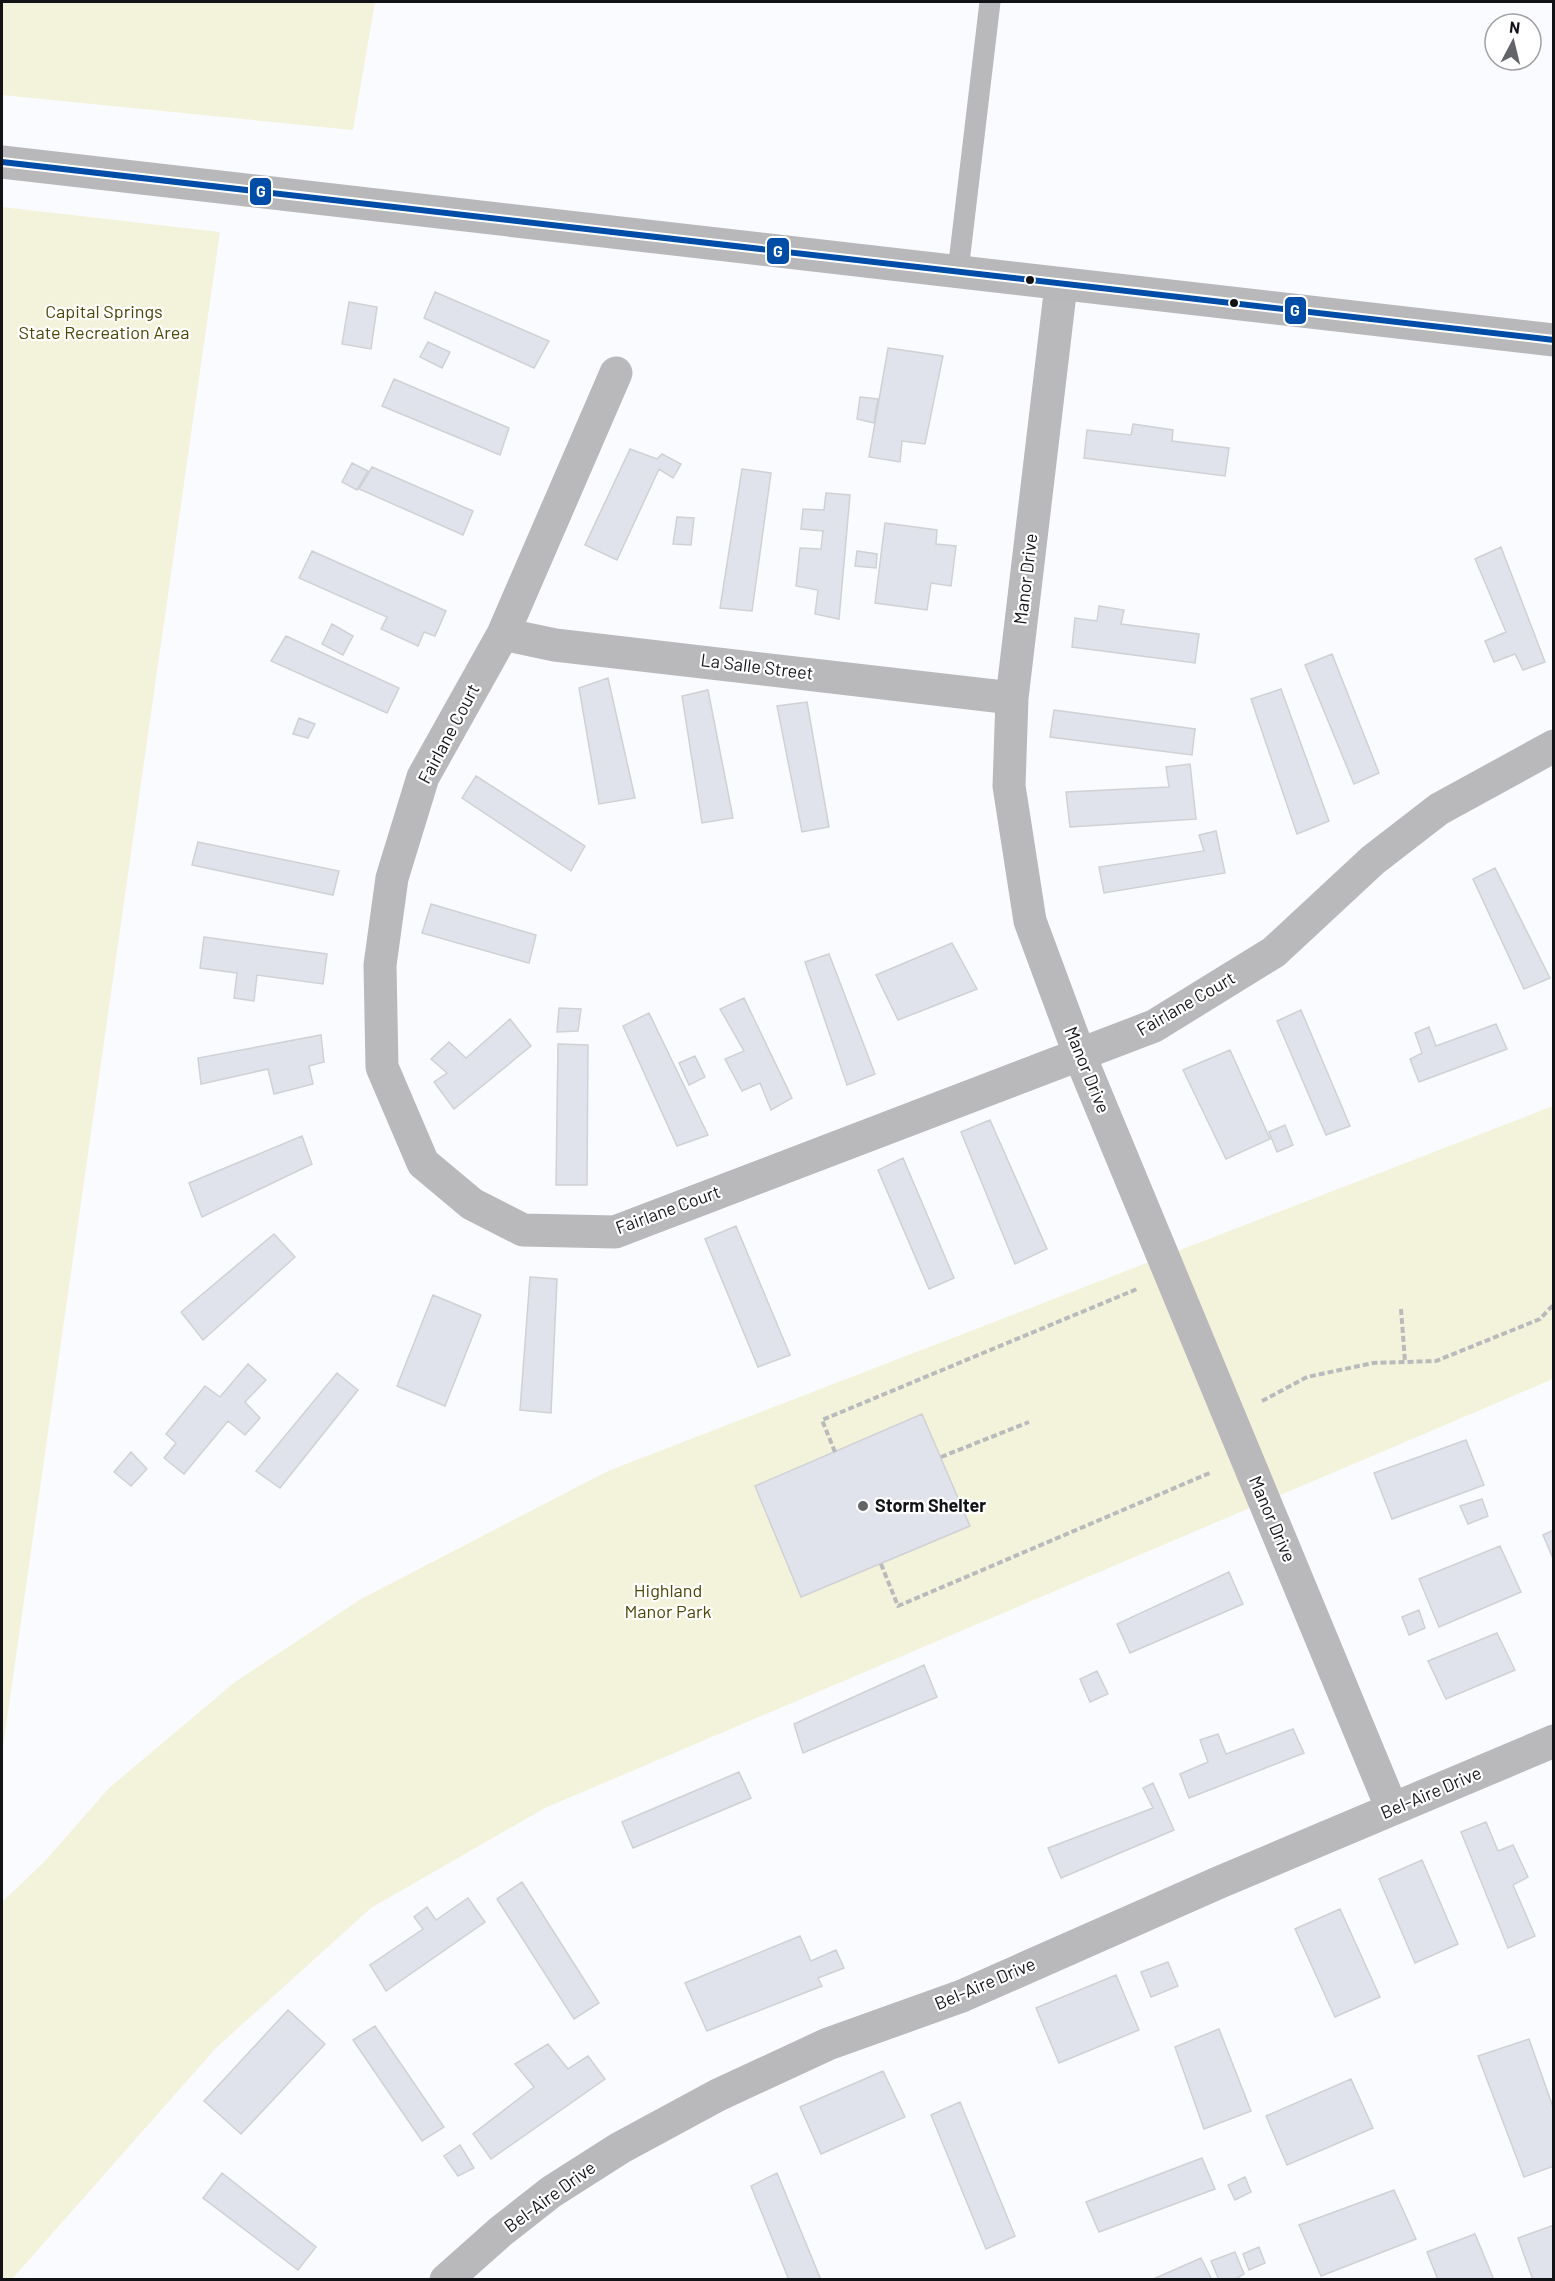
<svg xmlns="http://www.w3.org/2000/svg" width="1555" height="2281" font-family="Barlow,sans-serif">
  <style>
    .green { fill: #f3f3db }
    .building { fill: #e0e3ec; stroke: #d0d1d4; stroke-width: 1.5 }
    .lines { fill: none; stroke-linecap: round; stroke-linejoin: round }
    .path { stroke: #b9babc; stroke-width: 4; stroke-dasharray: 6 3; stroke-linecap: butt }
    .lane { stroke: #b9b9bb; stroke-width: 21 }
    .street { stroke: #b9b9bb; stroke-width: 33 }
    .secondary { stroke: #b8b8ba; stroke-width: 33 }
    .bus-1-casing { stroke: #fff; stroke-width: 10 }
    .bus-1 { stroke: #004da8; stroke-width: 6 }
    .bus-dot { fill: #121317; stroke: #fff; stroke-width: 2 }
    .poi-dot { fill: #636468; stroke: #fff; stroke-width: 2 }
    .labels { text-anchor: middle; stroke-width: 4.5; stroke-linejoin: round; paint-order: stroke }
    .park-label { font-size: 18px; fill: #4c4705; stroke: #fff }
    .street-label { font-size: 18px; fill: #121317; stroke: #fff }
    .poi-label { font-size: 18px; font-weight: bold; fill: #121317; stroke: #fff; text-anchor: start }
    .line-badge { stroke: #fff; stroke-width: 2 }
    .badge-label { font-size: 16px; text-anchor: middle; font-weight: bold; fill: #fff }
  </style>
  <rect width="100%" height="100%" fill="#fafbfe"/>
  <path class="green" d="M2,2H375L353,130L2,95Z
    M2,207L220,232L2,1754Z
    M1553,1106V1379L545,1808L371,1908L216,2048L12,2279L2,2280V1902L45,1861L109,1788L235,1682L361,1599L608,1471Z"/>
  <path class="building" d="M435,292L549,341L534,368L424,318Z
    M349,302L377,307L371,349L342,344Z
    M428,342L450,352L442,368L420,357Z
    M888,348L943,356L925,444L902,441L900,462L869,457Z
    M394,379L509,428L500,455L382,406Z
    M860,397L878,399L874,423L857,419Z
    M1133,424L1173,430L1172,441L1229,448L1225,476L1084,458L1087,430L1131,435Z
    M630,449L657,459L662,454L681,464L673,478L659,469L617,560L585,545Z
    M352,463L368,471L357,490L342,482Z
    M372,467L473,511L463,535L359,489Z
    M742,469L771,473L752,611L720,608Z
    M826,493L850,495L839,619L815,614L818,590L796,586L800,548L821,549L823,531L801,529L803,509L824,510Z
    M677,517L694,518L691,545L673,544Z
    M885,523L937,530L936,544L956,546L951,586L931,583L927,610L875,603Z
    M1501,547L1545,662L1523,670L1515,654L1494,662L1485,641L1506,632L1475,559Z
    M312,551L446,611L435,636L424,632L418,646L381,629L387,617L299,578Z
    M857,551L877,554L876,568L855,566Z
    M1099,606L1124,610L1121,624L1199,634L1195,663L1072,647L1075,618L1097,621Z
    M332,624L353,636L343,655L322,644Z
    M286,636L399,688L387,713L271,661Z
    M1332,654L1379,773L1354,784L1305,665Z
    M608,678L635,798L599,804L579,688Z
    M1281,689L1329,821L1297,834L1251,699Z
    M708,690L733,818L702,823L682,696Z
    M807,702L829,827L802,832L777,706Z
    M1054,710L1195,729L1192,755L1050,737Z
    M299,718L315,724L308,738L293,734Z
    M1190,764L1196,819L1070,827L1066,792L1169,787L1166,767Z
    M476,776L585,846L571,871L462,798Z
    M1216,831L1225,873L1104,893L1099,867L1204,851L1199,835Z
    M198,842L339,871L333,895L192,865Z
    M1495,868L1550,978L1524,989L1473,879Z
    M431,904L536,935L529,963L422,933Z
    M204,937L327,954L323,984L257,975L254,1001L234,998L237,973L200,968Z
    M952,943L977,989L898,1020L876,975Z
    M829,954L875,1074L847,1085L805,962Z
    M744,998L792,1098L771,1110L760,1083L742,1091L725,1059L744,1051L720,1009Z
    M559,1008L581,1009L578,1031L557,1032Z
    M1301,1010L1350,1126L1326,1135L1277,1021Z
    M649,1013L708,1135L677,1146L623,1026Z
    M510,1019L531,1046L454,1109L434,1082L447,1073L431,1059L449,1042L466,1058Z
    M1496,1024L1507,1049L1419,1082L1410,1059L1422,1053L1415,1033L1429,1027L1436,1046Z
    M321,1035L324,1062L309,1066L313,1084L274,1094L268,1069L201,1084L198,1058Z
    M558,1044L588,1045L587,1185H556Z
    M1230,1050L1270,1139L1226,1159L1183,1070Z
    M695,1056L705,1077L689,1085L679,1063Z
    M990,1120L1047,1249L1015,1264L961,1132Z
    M1285,1125L1293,1145L1277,1152L1269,1132Z
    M302,1136L312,1164L202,1217L189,1183Z
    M903,1158L954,1278L929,1289L878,1170Z
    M736,1226L790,1355L758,1367L705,1239Z
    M274,1234L295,1257L203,1340L181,1312Z
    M530,1277L557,1279L551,1413L520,1410Z
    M433,1295L481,1315L445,1406L397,1386Z
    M248,1364L266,1380L245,1402L260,1418L245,1435L228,1421L184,1474L164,1458L176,1443L166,1434L205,1386L220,1397Z
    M337,1373L358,1390L280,1488L256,1471Z
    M922,1414L970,1526L801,1597L755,1486Z
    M1466,1440L1484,1485L1392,1519L1374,1473Z
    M131,1452L147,1469L131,1486L114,1472Z
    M1482,1499L1488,1516L1468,1524L1460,1506Z
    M1554,1530V1561L1543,1535Z
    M1500,1546L1521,1592L1439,1627L1419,1579Z
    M1229,1572L1243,1604L1130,1653L1117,1624Z
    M1419,1610L1425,1628L1409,1635L1402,1617Z
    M1497,1633L1515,1670L1446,1699L1428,1661Z
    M924,1665L937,1697L803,1753L794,1724Z
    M1097,1671L1108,1694L1090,1702L1080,1679Z
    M1293,1729L1304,1753L1189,1798L1180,1774L1208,1762L1200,1740L1218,1734L1226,1754Z
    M739,1772L751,1798L633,1848L622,1822Z
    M1153,1783L1174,1830L1061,1878L1048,1848L1153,1808L1143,1788Z
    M1486,1822L1498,1851L1513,1845L1528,1877L1513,1885L1535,1936L1508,1948L1461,1832Z
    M1422,1860L1458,1944L1415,1963L1379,1879Z
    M522,1882L599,2003L574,2019L497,1899Z
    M468,1898L485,1922L386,1991L370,1965L423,1929L414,1917L427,1907L436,1920Z
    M1340,1909L1380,1997L1335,2017L1295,1929Z
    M800,1936L811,1961L836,1950L844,1968L818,1978L822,1986L707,2031L685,1983Z
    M1168,1962L1178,1986L1151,1997L1141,1972Z
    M1116,1975L1139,2030L1059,2063L1036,2008Z
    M288,2010L325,2044L241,2134L204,2101Z
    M375,2026L444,2127L422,2141L353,2040Z
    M1219,2029L1251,2111L1204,2129L1175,2047Z
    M1529,2039L1554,2110V2166L1524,2177L1478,2056Z
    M548,2044L568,2069L588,2056L605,2079L491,2159L473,2134L534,2087L515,2064Z
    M883,2071L905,2117L821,2154L800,2107Z
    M1351,2079L1373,2128L1287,2165L1266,2116Z
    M960,2102L1015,2236L986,2249L931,2115Z
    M460,2145L474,2168L458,2176L444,2156Z
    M1202,2158L1215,2189L1099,2232L1086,2202Z
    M222,2173L316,2247L298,2270L203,2198Z
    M777,2173L821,2280H789L751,2186Z
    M1245,2177L1251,2192L1235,2200L1228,2185Z
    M1394,2190L1416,2239L1321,2276L1299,2225Z
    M1554,2225V2280H1533L1518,2238Z
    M1475,2234L1494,2280H1438L1427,2252Z
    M1259,2247L1265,2263L1249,2270L1243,2254Z
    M1235,2252L1244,2274L1234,2280H1219L1211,2261Z
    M1201,2258L1212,2280H1151Z"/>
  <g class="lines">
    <path class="path" d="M1401,1309L1405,1362
      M1262,1401L1307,1377L1373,1363L1436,1361L1540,1319L1554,1304
      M835,1452L822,1420L1137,1289
      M941,1457L1029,1422
      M881,1564L898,1606L1212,1472"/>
    <path class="lane" d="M958,271L990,2"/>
    <path class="street" d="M1061,285L1012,698L1009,786L1030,921L1080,1056L1392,1809
      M616,373L503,634L423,777L392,878L380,965L382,1067L423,1163L472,1204L523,1230L615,1232L1154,1026L1274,952L1373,860L1439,809L1554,746
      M503,634L555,645L1012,698
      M446,2280L500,2232L551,2192L620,2148L718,2095L828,2044L962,1996L1220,1882L1554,1741"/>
    <path class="secondary" d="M2,162L1554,340"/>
    <g class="bus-1-casing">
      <path id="bus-1" d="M2,162L1554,340"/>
    </g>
    <use href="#bus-1" class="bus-1"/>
  </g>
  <g class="bus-dot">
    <circle cx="1030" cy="280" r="5"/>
    <circle cx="1234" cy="303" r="5"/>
  </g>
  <circle class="poi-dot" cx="863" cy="1506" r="6"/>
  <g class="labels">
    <g class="park-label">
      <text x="104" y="318">Capital Springs<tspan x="104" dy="21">State Recreation Area</tspan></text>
      <text x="668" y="1597">Highland<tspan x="668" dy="21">Manor Park</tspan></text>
    </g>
    <g class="street-label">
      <text transform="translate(1026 579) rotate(-83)" y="6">Manor Drive</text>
      <text transform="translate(757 667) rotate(7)" y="6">La Salle Street</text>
      <text transform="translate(449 734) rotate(-62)" y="6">Fairlane Court</text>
      <text transform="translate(1186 1004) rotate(-30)" y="6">Fairlane Court</text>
      <text transform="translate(1087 1070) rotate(68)" y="6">Manor Drive</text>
      <text transform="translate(668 1210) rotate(-20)" y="6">Fairlane Court</text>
      <text transform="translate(1272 1519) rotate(67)" y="6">Manor Drive</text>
      <text transform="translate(1431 1793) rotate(-23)" y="6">Bel-Aire Drive</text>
      <text transform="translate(985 1984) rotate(-23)" y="6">Bel-Aire Drive</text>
      <text transform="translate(550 2197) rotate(-36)" y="6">Bel-Aire Drive</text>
    </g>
    <g class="poi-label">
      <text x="875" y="1512">Storm Shelter</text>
    </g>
  </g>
  <g class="line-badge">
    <rect x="249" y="177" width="23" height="29" rx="6" fill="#004da8"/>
    <rect x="766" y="237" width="24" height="28" rx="6" fill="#004da8"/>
    <rect x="1284" y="296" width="23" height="29" rx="6" fill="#004da8"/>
  </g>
  <g class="badge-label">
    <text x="261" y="197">G</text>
    <text x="778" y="257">G</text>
    <text x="1295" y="316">G</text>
  </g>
  <rect width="1555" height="2281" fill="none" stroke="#121317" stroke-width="6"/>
  <g transform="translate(1513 42) rotate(7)"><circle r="28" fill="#ffffff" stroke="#a0a1a2" stroke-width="1.5"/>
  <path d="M0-4.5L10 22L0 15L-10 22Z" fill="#636468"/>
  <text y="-9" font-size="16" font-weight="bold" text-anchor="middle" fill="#121317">N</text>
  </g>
</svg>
